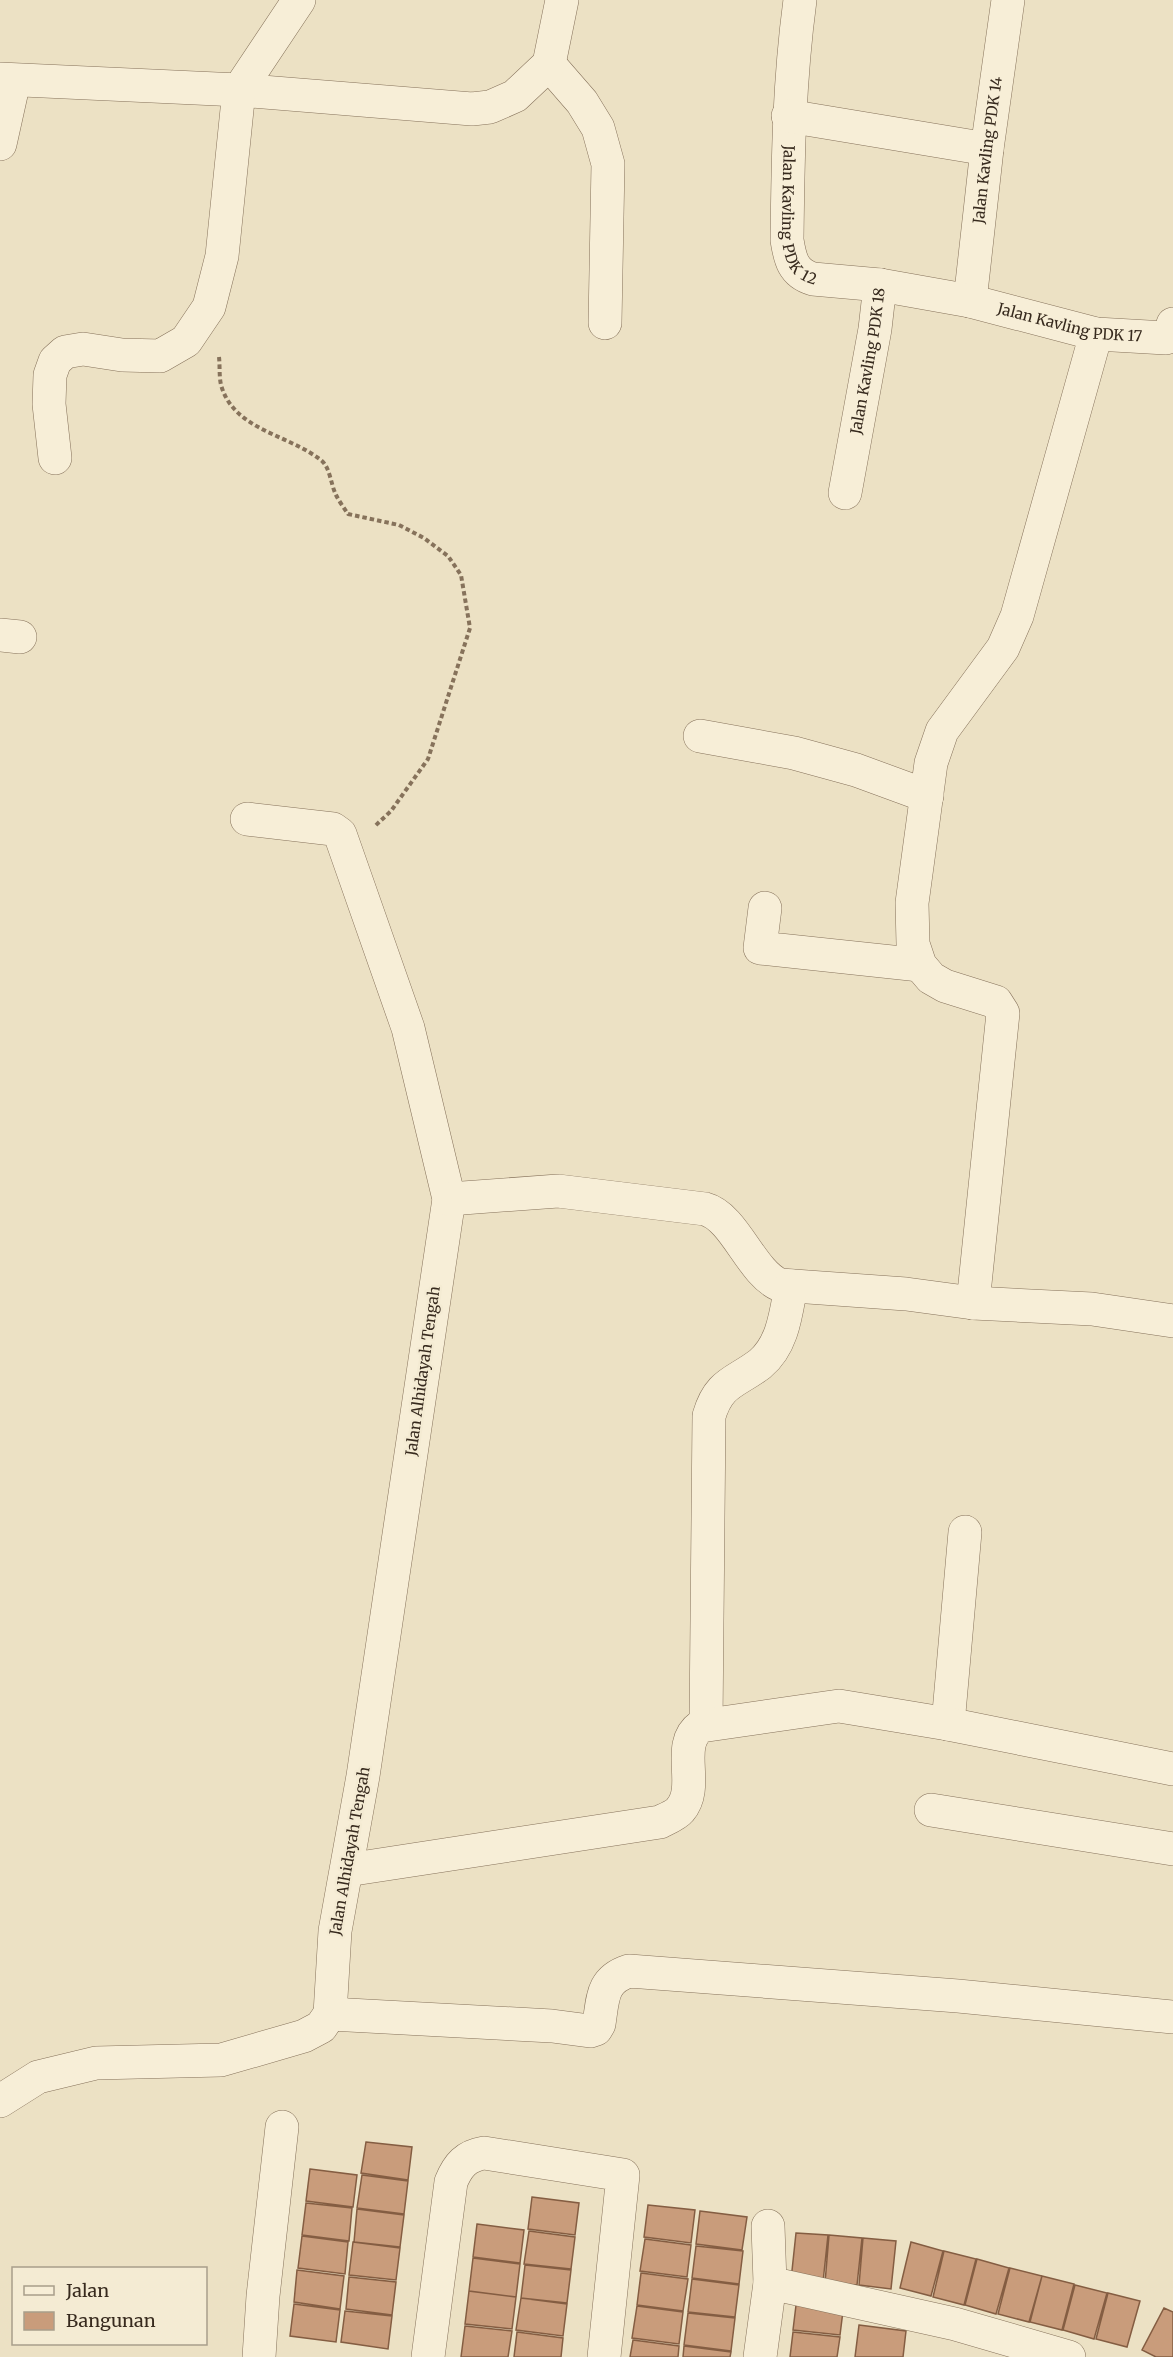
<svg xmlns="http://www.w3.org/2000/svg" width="1173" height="2357" font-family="Merriweather,serif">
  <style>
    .building { fill: #c99c7b; stroke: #845d42; stroke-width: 1.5 }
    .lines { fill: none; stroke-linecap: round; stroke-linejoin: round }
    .street-casing { stroke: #86725b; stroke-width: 34 }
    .path { stroke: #86725b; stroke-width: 4; stroke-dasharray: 4.5 3; stroke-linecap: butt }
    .street { stroke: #f7eed7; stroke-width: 33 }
    .labels { text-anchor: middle; stroke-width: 5; stroke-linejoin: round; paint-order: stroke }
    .street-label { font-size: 15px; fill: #372a1e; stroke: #f4ebd3 }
  </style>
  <rect width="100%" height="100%" fill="#ece1c4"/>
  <path class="building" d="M366,2142L412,2147L408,2180L361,2173Z
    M310,2169L357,2175L353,2207L306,2201Z
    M362,2175L408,2181L404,2214L357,2208Z
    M532,2197L579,2203L575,2235L528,2229Z
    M306,2203L352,2208L349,2241L302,2235Z
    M648,2205L695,2210L691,2243L644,2237Z
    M357,2209L404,2215L400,2247L354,2242Z
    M700,2211L747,2217L742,2250L696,2244Z
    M477,2224L524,2230L520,2263L473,2257Z
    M529,2231L575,2237L571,2269L524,2264Z
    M796,2233L828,2235L823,2282L791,2280Z
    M829,2235L862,2238L857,2285L825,2283Z
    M302,2236L348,2242L345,2274L298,2268Z
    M863,2238L896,2241L891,2289L859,2285Z
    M645,2239L691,2245L687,2277L640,2271Z
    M353,2242L400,2248L396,2280L349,2275Z
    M911,2242L943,2251L931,2296L900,2288Z
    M696,2246L743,2251L739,2284L692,2278Z
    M944,2251L976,2259L964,2305L933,2297Z
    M473,2258L520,2264L516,2297L469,2291Z
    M977,2259L1009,2268L996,2314L965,2305Z
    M525,2265L571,2270L567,2303L521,2298Z
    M1010,2268L1042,2276L1029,2322L998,2314Z
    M297,2270L344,2276L340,2309L294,2302Z
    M641,2273L688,2279L683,2311L637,2305Z
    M1042,2276L1074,2284L1062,2330L1030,2322Z
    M349,2277L396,2282L392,2315L346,2309Z
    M692,2279L739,2285L735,2317L688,2312Z
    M1075,2285L1107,2293L1094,2339L1063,2330Z
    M469,2291L516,2297L512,2329L465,2324Z
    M1108,2293L1140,2301L1127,2347L1096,2339Z
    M797,2297L844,2303L840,2335L793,2330Z
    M521,2298L567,2304L563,2336L516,2330Z
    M294,2304L340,2310L336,2342L290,2336Z
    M637,2306L683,2312L679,2344L632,2338Z
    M1164,2308L1173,2312V2357H1156L1142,2350Z
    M345,2311L392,2316L388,2349L341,2342Z
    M688,2313L735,2318L731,2351L684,2345Z
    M859,2325L906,2331L903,2357H855Z
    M465,2326L512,2331L508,2357H461Z
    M517,2332L563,2338L561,2357H514Z
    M793,2332L840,2337L837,2357H790Z
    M633,2340L679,2346L678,2357H630Z
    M684,2346L731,2352L730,2357H683Z"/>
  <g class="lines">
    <g class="street-casing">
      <g id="street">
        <path id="s1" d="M800,0C789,82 788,157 787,240C790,259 793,273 813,279L880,285"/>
        <path d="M549,64L582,102L598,128L608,164L605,323"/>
        <path d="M0,79L239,90L472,109L490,107L515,96L549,64L562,0"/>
        <path d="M788,116L987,149"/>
        <path d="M0,144L14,81"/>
        <path id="s2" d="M970,301L987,149L1008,0"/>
        <path d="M55,458L49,404L50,375L55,361L65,352L83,349L122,355L160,356L186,341L209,307L222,256L239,90L299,0"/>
        <path id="s3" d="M845,493L875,329L880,285L970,301L1096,334L1166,338L1170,334L1173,324"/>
        <path d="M0,635L20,637"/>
        <path d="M700,736L794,753L856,770L927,796"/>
        <path d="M247,819L333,829L340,834L408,1028L449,1199L363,1776L335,1931L330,2014"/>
        <path d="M765,908L760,948L920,965"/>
        <path d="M449,1199L558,1191L705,1209C735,1217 751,1273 780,1285L906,1294L973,1303L1092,1309L1173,1321"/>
        <path d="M973,1303L1003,1013L996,1002L945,986L931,978L920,965L913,944L912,903L931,763L942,731L1003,648L1017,616L1096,334"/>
        <path d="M706,1724L709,1416C719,1382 735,1383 760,1364C783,1345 786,1313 791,1286"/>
        <path d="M948,1724L965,1532"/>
        <path d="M931,1810L1173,1849"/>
        <path d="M347,1870L660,1822C666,1819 676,1815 680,1810C701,1786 674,1745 701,1726L839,1706L948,1724L1173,1769"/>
        <path d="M330,2014L552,2026L590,2031L596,2029L599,2024C603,1999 601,1980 629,1971L958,1996L1173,2017"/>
        <path d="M0,2101L38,2077L96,2063L221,2060L304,2036L321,2027L330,2014"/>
        <path d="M770,2283L955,2324L1069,2357"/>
        <path d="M259,2357L263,2296L282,2127"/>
        <path d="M428,2357L451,2182C458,2165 466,2156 484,2153L623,2175L604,2357"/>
        <path d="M760,2357L770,2283L768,2226"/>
      </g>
    </g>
    <path class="path" d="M219,357C220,366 219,376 221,385C234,431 289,434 322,461C330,468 331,485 336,495C339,501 344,508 348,514L399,525L424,538L448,556L461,575L470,628L428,759L391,811L375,826"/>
    <use href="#street" class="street"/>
  </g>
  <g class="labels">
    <g class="street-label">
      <text dy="5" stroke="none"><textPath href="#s2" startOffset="152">Jalan Kavling PDK 14</textPath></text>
      <text dy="5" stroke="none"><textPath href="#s1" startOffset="220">Jalan Kavling PDK 12</textPath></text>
      <text dy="5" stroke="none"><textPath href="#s3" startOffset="405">Jalan Kavling PDK 17</textPath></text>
      <text dy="5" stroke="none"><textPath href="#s3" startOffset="134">Jalan Kavling PDK 18</textPath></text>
      <text transform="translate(423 1371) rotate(-82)" y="5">Jalan Alhidayah Tengah</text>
      <text transform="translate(350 1851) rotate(-80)" y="5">Jalan Alhidayah Tengah</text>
    </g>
  </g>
  <rect x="12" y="2267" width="195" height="78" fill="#f4ebd3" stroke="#a89e8b" stroke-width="1.5"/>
  <rect x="24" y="2286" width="30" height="9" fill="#f7eed7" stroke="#a89e8b" stroke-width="1.5"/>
  <text x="66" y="2297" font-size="18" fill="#372a1e">Jalan</text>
  <rect x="24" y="2312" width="30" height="18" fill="#c99c7b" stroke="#a89e8b" stroke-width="1.5"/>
  <text x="66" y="2327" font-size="18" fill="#372a1e">Bangunan</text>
</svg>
